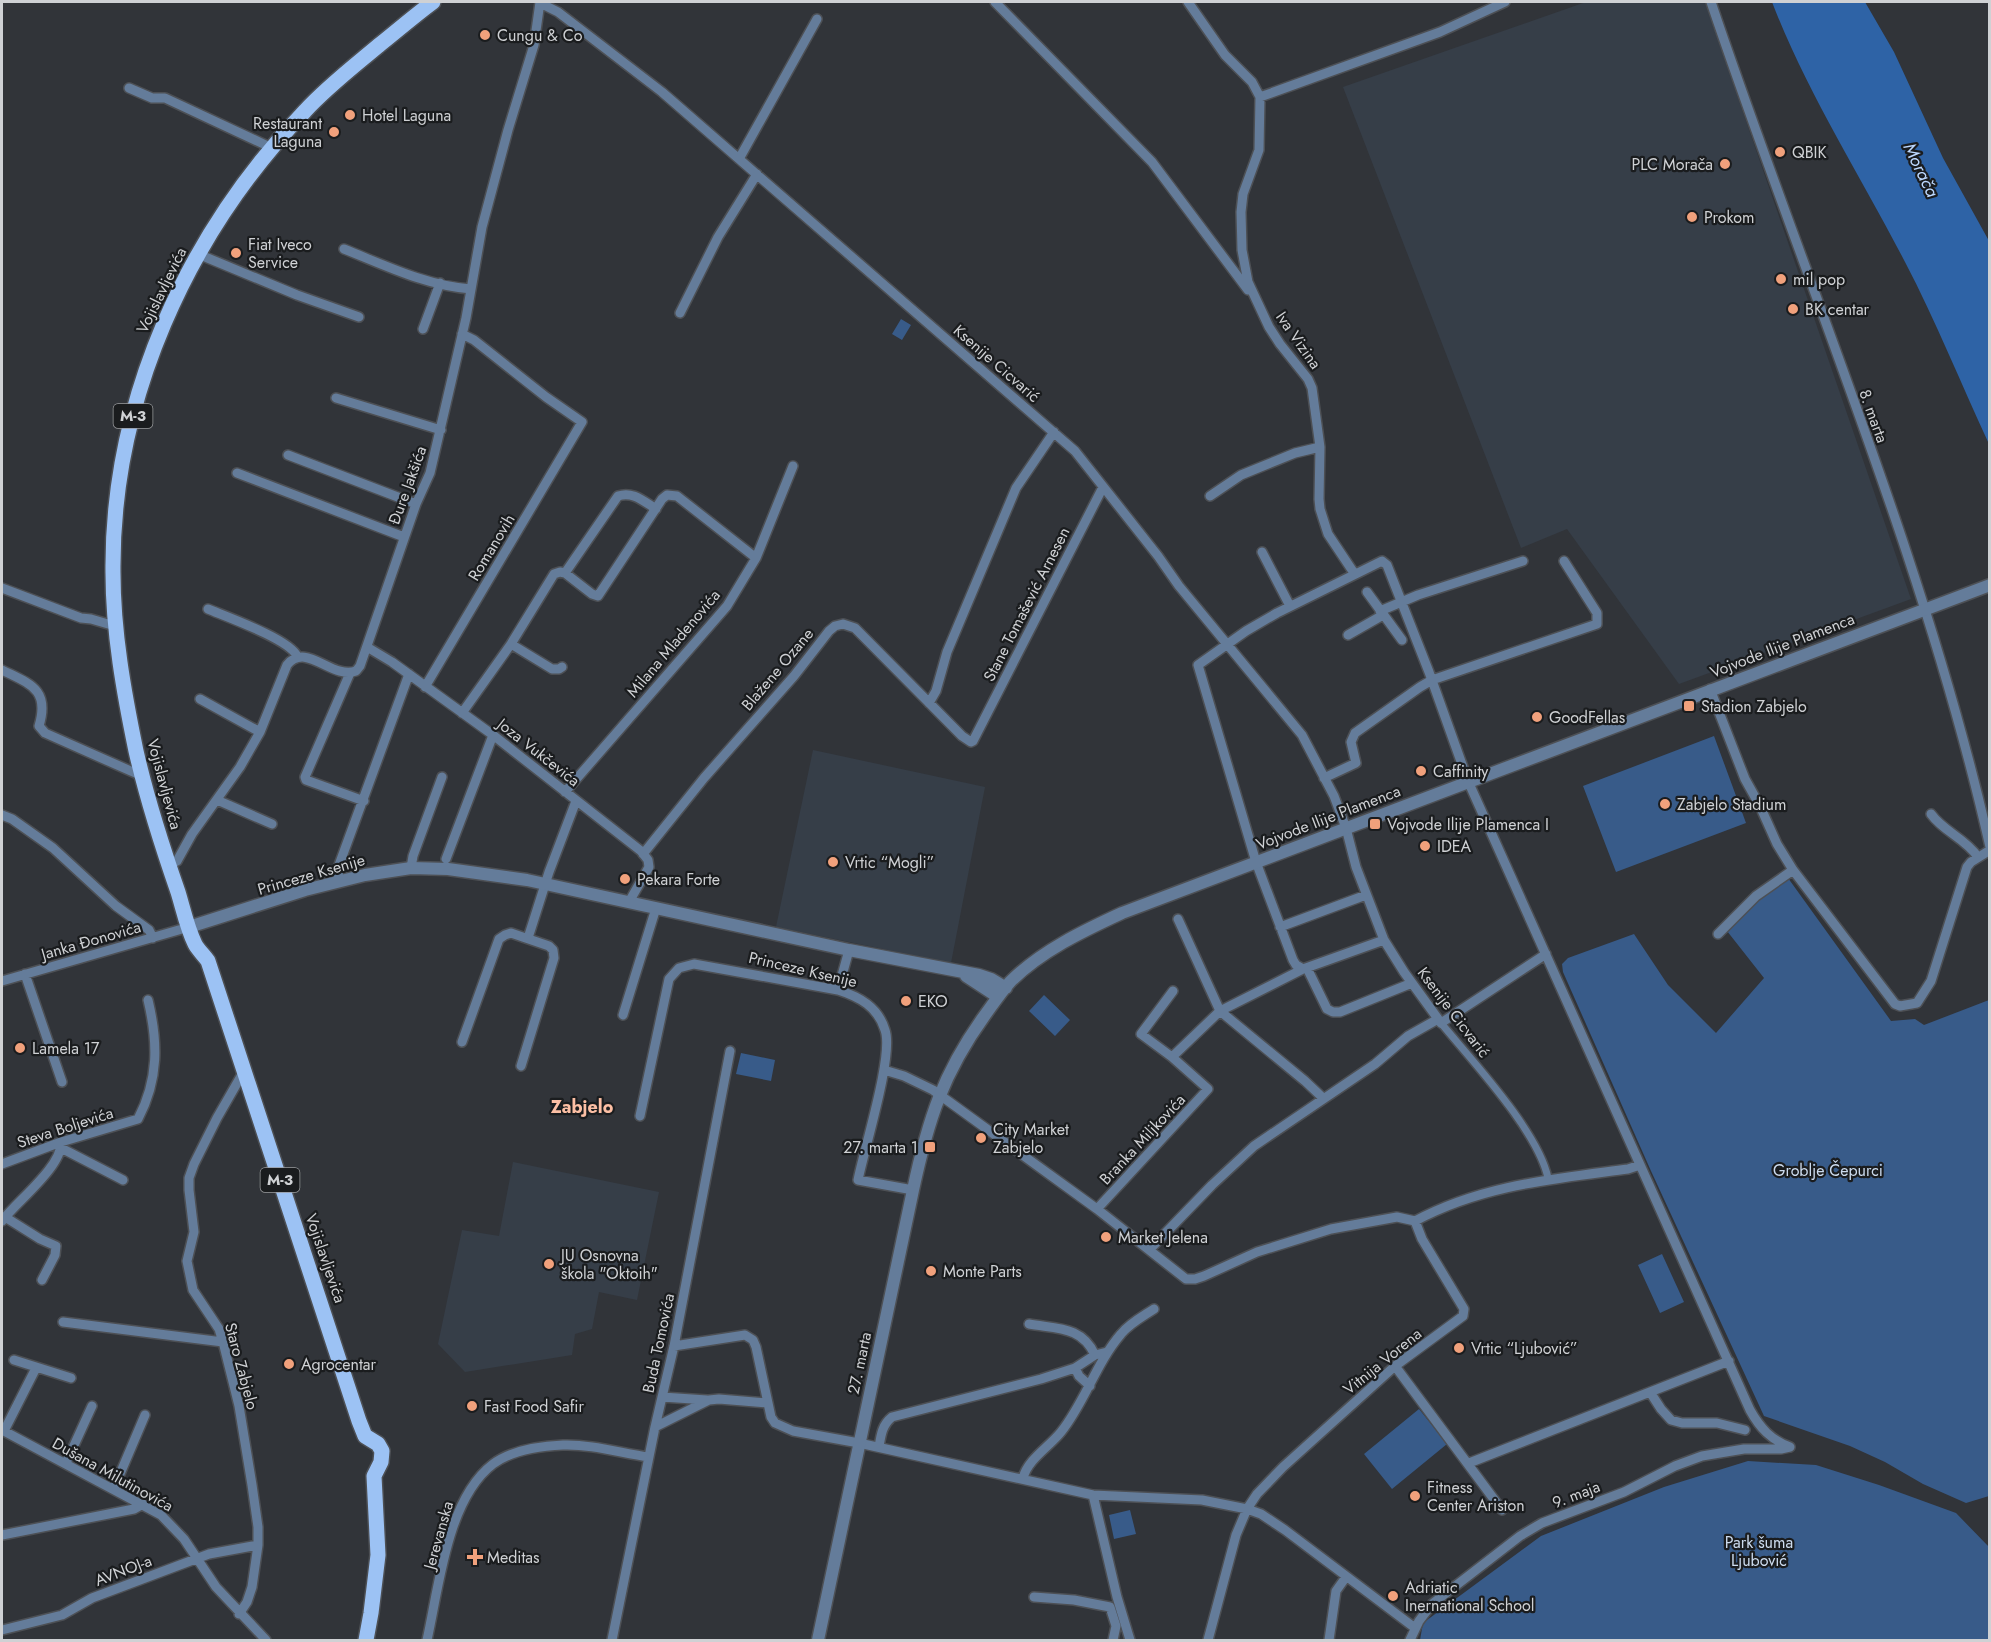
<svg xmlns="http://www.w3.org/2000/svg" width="1991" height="1642" font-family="Jost,sans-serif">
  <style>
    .built { fill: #363e48 }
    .green { fill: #385b89 }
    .water { fill: #2e63a6 }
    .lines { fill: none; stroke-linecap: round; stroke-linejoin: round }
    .pedestrian-casing { stroke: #4d5055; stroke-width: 10 }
    .minor-casing { stroke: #4d5055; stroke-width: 12 }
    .tertiary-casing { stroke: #4d5055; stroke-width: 15 }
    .primary-casing { stroke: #4d5055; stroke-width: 18 }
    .pedestrian { stroke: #647c9a; stroke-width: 7 }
    .minor { stroke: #647c9a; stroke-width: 9 }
    .tertiary { stroke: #647c9a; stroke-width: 12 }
    .primary { stroke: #9cc2f4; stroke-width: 15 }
    .poi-dot { fill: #f1a17c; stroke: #1a1c1e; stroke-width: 2 }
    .labels { text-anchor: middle; stroke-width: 4.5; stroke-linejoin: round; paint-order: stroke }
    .shield { fill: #1a1c1e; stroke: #999b9d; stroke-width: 1.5 }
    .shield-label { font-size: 15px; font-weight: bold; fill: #cfd1d4 }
    .poi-label { font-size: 16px; fill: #cfd1d4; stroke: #1a1c1e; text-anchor: start }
    .street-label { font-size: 16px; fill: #cfd1d4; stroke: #1a1c1e }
    .park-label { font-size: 16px; fill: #cddcef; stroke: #1a1c1e }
    .water-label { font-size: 18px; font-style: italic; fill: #bdd9ff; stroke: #1a1c1e }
    .neighbourhood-label { font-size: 18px; font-weight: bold; fill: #fcbfa4; stroke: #1a1c1e }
  </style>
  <rect width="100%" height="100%" fill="#313439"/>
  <path class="built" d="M1586,2H1705L1911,599L1679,684L1567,529L1521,548L1343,87Z
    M813,750L985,787L951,963L776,927Z
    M513,1162L659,1192L637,1300L599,1292L592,1329L575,1334L572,1355L465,1372L438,1344L462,1230L499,1236Z"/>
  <path class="green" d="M901,319L911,325L902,340L892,334Z
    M1714,736L1746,823L1616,872L1583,786Z
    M1788,878L1891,1021L1915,1019L1924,1025L1989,1000V1496L1966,1503L1923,1484L1885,1462L1850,1446L1764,1416L1651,1171L1563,972L1562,964L1568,958L1634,934L1668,985L1716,1033L1764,978L1727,931L1766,893Z
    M1044,995L1070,1020L1055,1036L1029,1011Z
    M741,1053L775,1060L771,1081L736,1074Z
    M1662,1254L1684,1302L1660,1313L1638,1265Z
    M1419,1409L1447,1444L1392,1489L1364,1454Z
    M1748,1461L1816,1465L1879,1485L1956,1513L1989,1547V1640H1420L1423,1623L1541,1536L1664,1487Z
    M1130,1510L1136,1534L1114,1539L1109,1515Z"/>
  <path class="water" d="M1772,2H1865L1894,52L1943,158L1989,241V444C1961,384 1936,321 1905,262C1860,175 1807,93 1772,2Z"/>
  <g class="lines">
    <g class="pedestrian-casing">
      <path id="pedestrian" d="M1441,1023C1473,1062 1538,1131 1548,1178"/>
    </g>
    <g class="minor-casing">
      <path id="minor" d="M995,2L1152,162L1248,290
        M1188,2L1225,55L1252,82L1260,97L1259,150L1243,194L1241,212L1242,250L1248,282L1269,327L1280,344L1308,379L1312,388L1320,447L1319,499L1320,509L1328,534L1354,573
        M1711,2C1805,281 1925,559 1990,847
        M540,3L558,12L662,92L1075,451L1158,556L1179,586L1302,735L1334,796L1346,828L1356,867L1384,940L1404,972L1441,1023L1546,954
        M129,88L152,98H165L272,148
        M1260,97L1440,32L1505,2
        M739,159L817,19
        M344,249C384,265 427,286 471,289
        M198,254L297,295L359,317
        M680,313L718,237L757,174
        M423,329L440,283
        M336,398L441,430
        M288,455L416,504
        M237,473L404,537
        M1210,496L1241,475L1295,453L1320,447
        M1262,552L1290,606
        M565,573L618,496C633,491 643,501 656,509
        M2,588L81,618L91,619L115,626
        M1367,592L1402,640
        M208,609C227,617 289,639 297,656
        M1380,611L1418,595L1523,561
        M1348,635L1383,615
        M511,644L552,669H559L562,667
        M367,647L392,662L493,735L641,851L648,860L649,867L629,902
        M2,670C30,684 50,689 39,726L45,733L142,776
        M350,673L305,777L306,780L364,801
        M425,687L582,422L546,397L474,340L462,334
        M1710,689L1745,779L1760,806L1777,844L1793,870L1895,1004L1900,1006L1917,1003L1931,981L1967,867L1971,862L1990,850
        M200,699L260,732
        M929,703L936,691L947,652L1016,488L1054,432
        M462,713L511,644L554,574L560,572L565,573L592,594L598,596L662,499L667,495L677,496L756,558
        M1324,778L1356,763L1351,742L1355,733L1420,687L1432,680L1597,624V613L1564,561
        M565,792L727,606L756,558L793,466
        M217,800L272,824
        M1931,814C1944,832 1965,838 1978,857
        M2,815L12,819L53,848L116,906L149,930L153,938
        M643,854L704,778L794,676L829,631L835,626L843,624L855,628L962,736L971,742L973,741L1103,487
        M446,859L493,735
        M169,866L177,861L192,834L240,767L260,732L287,665C306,641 332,680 356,671L360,666L416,504L430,473L466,318L482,227L508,130L534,45L540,2
        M411,868L413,856L442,777
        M338,881L339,865L409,674
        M1178,919L1220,1011L1305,1081L1323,1098
        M1280,927L1366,895
        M1718,934L1756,896L1793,870
        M528,938L549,872L576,801
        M1307,968L1327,1009L1333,1012H1340L1412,983
        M1303,969L1296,965L1293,960L1256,862L1198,665L1246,631L1277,613L1382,561L1387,565L1429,672L1468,781L1750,1410C1760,1428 1771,1440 1790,1447
        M25,974L62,1082
        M2,981L189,927
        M838,990L849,950
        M623,1015L656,908
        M462,1042L499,939L505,935L511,933L549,946L553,950L554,958L521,1066
        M1172,1057L1220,1011L1303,969L1384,940
        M884,1070L904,1076L933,1090L1097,1209L1186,1279H1195L1204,1276L1257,1252L1331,1229L1397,1217L1415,1221C1482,1185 1553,1179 1628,1169L1640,1165
        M640,1116L669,979L679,968L694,964L838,990C860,997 878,1007 885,1030C894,1055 864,1149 858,1180L913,1190
        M61,1148L123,1180
        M2,1164L61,1142L138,1119C159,1079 158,1042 148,1000
        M1097,1209L1208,1089L1172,1057L1141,1034L1173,991
        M5,1217L40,1239L56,1246L55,1255L42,1280
        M2,1221C15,1203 63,1166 61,1142
        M1150,1249L1212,1185L1254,1146L1375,1064L1408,1036L1438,1019
        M63,1322L223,1342
        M1029,1324C1057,1329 1082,1326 1095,1355
        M674,1346L745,1335L753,1340L756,1347L771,1417L775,1423L793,1431L859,1443L1093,1495L1202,1500L1247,1509L1261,1514L1285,1530L1415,1628
        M14,1360L71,1378
        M1395,1366L1502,1510
        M1075,1368L1079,1376L1090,1386
        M1650,1392L1661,1409L1671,1420L1682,1423H1717L1745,1430
        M662,1397L707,1400
        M655,1427L709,1400L719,1399L768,1403
        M2,1430L161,1515L184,1539L216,1587L266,1640
        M4,1431L36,1368
        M879,1447C881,1435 882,1425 892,1417L1041,1379L1075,1368L1095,1355L1107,1352
        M66,1463L92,1406
        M1469,1463L1729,1361
        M1023,1478C1028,1459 1049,1447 1061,1432C1085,1402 1096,1363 1121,1334C1130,1323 1142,1317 1154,1309
        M114,1488L145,1415
        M1093,1495L1117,1597L1130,1640
        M2,1535L134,1509L143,1504
        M1034,1597L1074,1600L1110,1607L1116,1626L1113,1640
        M239,1614L247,1602L252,1587L258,1545V1527L252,1485L239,1406L223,1342L219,1329L193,1290L187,1261L194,1232L189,1190V1178L194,1164L217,1118L244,1071
        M2,1630L62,1615L92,1598L209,1554L258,1545
        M427,1640C439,1587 447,1499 493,1464C512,1450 540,1446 563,1445C591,1444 621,1453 649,1457
        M612,1640L655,1427L674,1346L730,1051
        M1208,1640L1236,1535L1247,1509L1257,1494L1283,1467L1395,1366L1463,1316L1464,1309L1422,1239L1415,1221
        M1329,1640L1336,1591L1346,1577
        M1410,1640L1419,1621L1432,1604L1520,1536L1542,1523L1624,1492L1675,1466L1702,1456L1744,1449H1781L1790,1447"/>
    </g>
    <g class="tertiary-casing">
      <path id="tertiary" d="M189,927L305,890L365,875L411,868L448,869L527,880L849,950L979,975L991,979L1006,988
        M966,976L998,997
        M818,1640L913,1190C928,1120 943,1073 985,1015C993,1004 1001,992 1010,982C1041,951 1083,931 1122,913L1990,585"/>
    </g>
    <g class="primary-casing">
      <path id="primary" d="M366,1640L371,1613L378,1555L374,1476L381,1462L382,1451L378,1444L365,1436L359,1421L208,961C204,955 198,950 195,944C187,928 183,908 178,892C162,846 147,799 136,751C124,693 113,632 113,573C111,401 187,234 305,111C327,87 353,67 378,46C397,31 414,16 433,2"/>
    </g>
    <use href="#pedestrian" class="pedestrian"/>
    <use href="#minor" class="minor"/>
    <use href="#tertiary" class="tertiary"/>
    <use href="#primary" class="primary"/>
  </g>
  <g class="poi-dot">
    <circle cx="485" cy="35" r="6"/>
    <circle cx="350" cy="115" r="6"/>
    <circle cx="334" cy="132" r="6"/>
    <circle cx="1780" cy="152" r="6"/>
    <circle cx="1725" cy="164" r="6"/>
    <circle cx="1692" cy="217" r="6"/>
    <circle cx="236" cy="253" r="6"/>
    <circle cx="1781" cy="279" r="6"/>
    <circle cx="1793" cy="309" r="6"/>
    <rect x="1683" y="700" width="12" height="12" rx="3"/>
    <circle cx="1537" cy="717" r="6"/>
    <circle cx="1421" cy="771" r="6"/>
    <circle cx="1665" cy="804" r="6"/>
    <rect x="1369" y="818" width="12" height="12" rx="3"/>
    <circle cx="1425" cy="846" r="6"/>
    <circle cx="833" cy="862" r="6"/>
    <circle cx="625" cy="879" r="6"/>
    <circle cx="906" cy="1001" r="6"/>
    <circle cx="20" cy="1048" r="6"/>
    <circle cx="981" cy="1138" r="6"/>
    <rect x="924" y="1141" width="12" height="12" rx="3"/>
    <circle cx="1106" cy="1237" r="6"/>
    <circle cx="549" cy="1264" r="6"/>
    <circle cx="931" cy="1271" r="6"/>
    <circle cx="1459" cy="1348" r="6"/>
    <circle cx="289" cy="1364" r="6"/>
    <circle cx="472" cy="1406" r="6"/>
    <circle cx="1415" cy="1496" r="6"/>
    <path d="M472 1548h6v6h6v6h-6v6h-6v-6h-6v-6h6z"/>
    <circle cx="1393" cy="1596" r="6"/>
  </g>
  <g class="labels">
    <g class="shield">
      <rect x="113.5" y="404" width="39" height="24" rx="4.5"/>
      <rect x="260.5" y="1168" width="39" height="24" rx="4.5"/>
    </g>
    <g class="shield-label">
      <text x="133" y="421">M-3</text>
      <text x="280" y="1185">M-3</text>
    </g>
    <g class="poi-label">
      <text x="497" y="41">Cungu &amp; Co</text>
      <text x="362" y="121">Hotel Laguna</text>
      <text x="322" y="129" text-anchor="end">Restaurant<tspan x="322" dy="18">Laguna</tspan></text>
      <text x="1792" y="158">QBIK</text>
      <text x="1713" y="170" text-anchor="end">PLC Morača</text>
      <text x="1704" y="223">Prokom</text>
      <text x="248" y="250">Fiat Iveco<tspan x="248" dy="18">Service</tspan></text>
      <text x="1793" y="285">mil pop</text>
      <text x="1805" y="315">BK centar</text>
      <text x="1701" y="712">Stadion Zabjelo</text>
      <text x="1549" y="723">GoodFellas</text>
      <text x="1433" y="777">Caffinity</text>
      <text x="1677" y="810">Zabjelo Stadium</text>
      <text x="1387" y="830">Vojvode Ilije Plamenca I</text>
      <text x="1437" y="852">IDEA</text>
      <text x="845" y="868">Vrtic “Mogli”</text>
      <text x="637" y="885">Pekara Forte</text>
      <text x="918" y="1007">EKO</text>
      <text x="32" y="1054">Lamela 17</text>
      <text x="993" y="1135">City Market<tspan x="993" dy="18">Zabjelo</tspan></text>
      <text x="918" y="1153" text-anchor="end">27. marta 1</text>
      <text x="1118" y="1243">Market Jelena</text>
      <text x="561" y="1261">JU Osnovna<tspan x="561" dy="18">škola "Oktoih"</tspan></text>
      <text x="943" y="1277">Monte Parts</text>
      <text x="1471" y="1354">Vrtic “Ljubović”</text>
      <text x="301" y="1370">Agrocentar</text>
      <text x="484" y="1412">Fast Food Safir</text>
      <text x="1427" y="1493">Fitness<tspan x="1427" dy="18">Center Ariston</tspan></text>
      <text x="487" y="1563">Meditas</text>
      <text x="1405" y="1593">Adriatic<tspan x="1405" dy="18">Inernational School</tspan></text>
    </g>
    <g class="street-label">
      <text transform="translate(161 290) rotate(-64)" y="6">Vojislavljevića</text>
      <text transform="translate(1299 340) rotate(55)" y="6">Iva Vizina</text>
      <text transform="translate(997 363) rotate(41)" y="6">Ksenije Cicvarić</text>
      <text transform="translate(1874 416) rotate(70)" y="6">8. marta</text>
      <text transform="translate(407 485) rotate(-70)" y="6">Đure Jakšića</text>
      <text transform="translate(491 547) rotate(-59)" y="6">Romanovih</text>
      <text transform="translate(1026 604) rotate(-63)" y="6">Stane Tomašević Arnesen</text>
      <text transform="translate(673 643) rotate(-50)" y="6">Milana Mladenovića</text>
      <text transform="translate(1782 645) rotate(-21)" y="6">Vojvode Ilije Plamenca</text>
      <text transform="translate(777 669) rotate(-50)" y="6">Blažene Ozane</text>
      <text transform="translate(539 752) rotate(38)" y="6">Joza Vukčevića</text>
      <text transform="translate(165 784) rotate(75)" y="6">Vojislavljevića</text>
      <text transform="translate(1328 817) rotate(-21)" y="6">Vojvode Ilije Plamenca</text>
      <text transform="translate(311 874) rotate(-16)" y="6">Princeze Ksenije</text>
      <text transform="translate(91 940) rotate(-16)" y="6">Janka Đonovića</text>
      <text transform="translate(803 969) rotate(13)" y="6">Princeze Ksenije</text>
      <text transform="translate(1454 1012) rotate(53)" y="6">Ksenije Cicvarić</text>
      <text transform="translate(65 1127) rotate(-18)" y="6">Steva Boljevića</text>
      <text transform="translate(1142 1139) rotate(-47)" y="6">Branka Miljkovića</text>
      <text transform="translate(326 1258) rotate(71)" y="6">Vojislavljevića</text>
      <text transform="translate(658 1343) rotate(-78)" y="6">Buda Tomovića</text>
      <text transform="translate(1382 1361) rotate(-39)" y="6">Vitnija Vorena</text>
      <text transform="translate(859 1363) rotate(-78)" y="6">27. marta</text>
      <text transform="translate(242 1366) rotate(75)" y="6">Staro Zabjelo</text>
      <text transform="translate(113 1474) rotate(29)" y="6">Dušana Milutinovića</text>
      <text transform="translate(1576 1494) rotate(-21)" y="6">9. maja</text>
      <text transform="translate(438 1535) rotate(-74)" y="6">Jerevanska</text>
      <text transform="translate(123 1570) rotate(-21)" y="6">AVNOJ-a</text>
    </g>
    <g class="park-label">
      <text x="1828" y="1176">Groblje Čepurci</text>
      <text x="1759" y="1548">Park šuma<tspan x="1759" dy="18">Ljubović</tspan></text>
    </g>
    <g class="water-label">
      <text transform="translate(1921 170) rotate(64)" y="6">Morača</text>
    </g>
    <g class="neighbourhood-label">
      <text x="582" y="1113">Zabjelo</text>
    </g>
  </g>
  <rect width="1991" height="1642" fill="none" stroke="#cfd1d4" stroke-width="6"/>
</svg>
